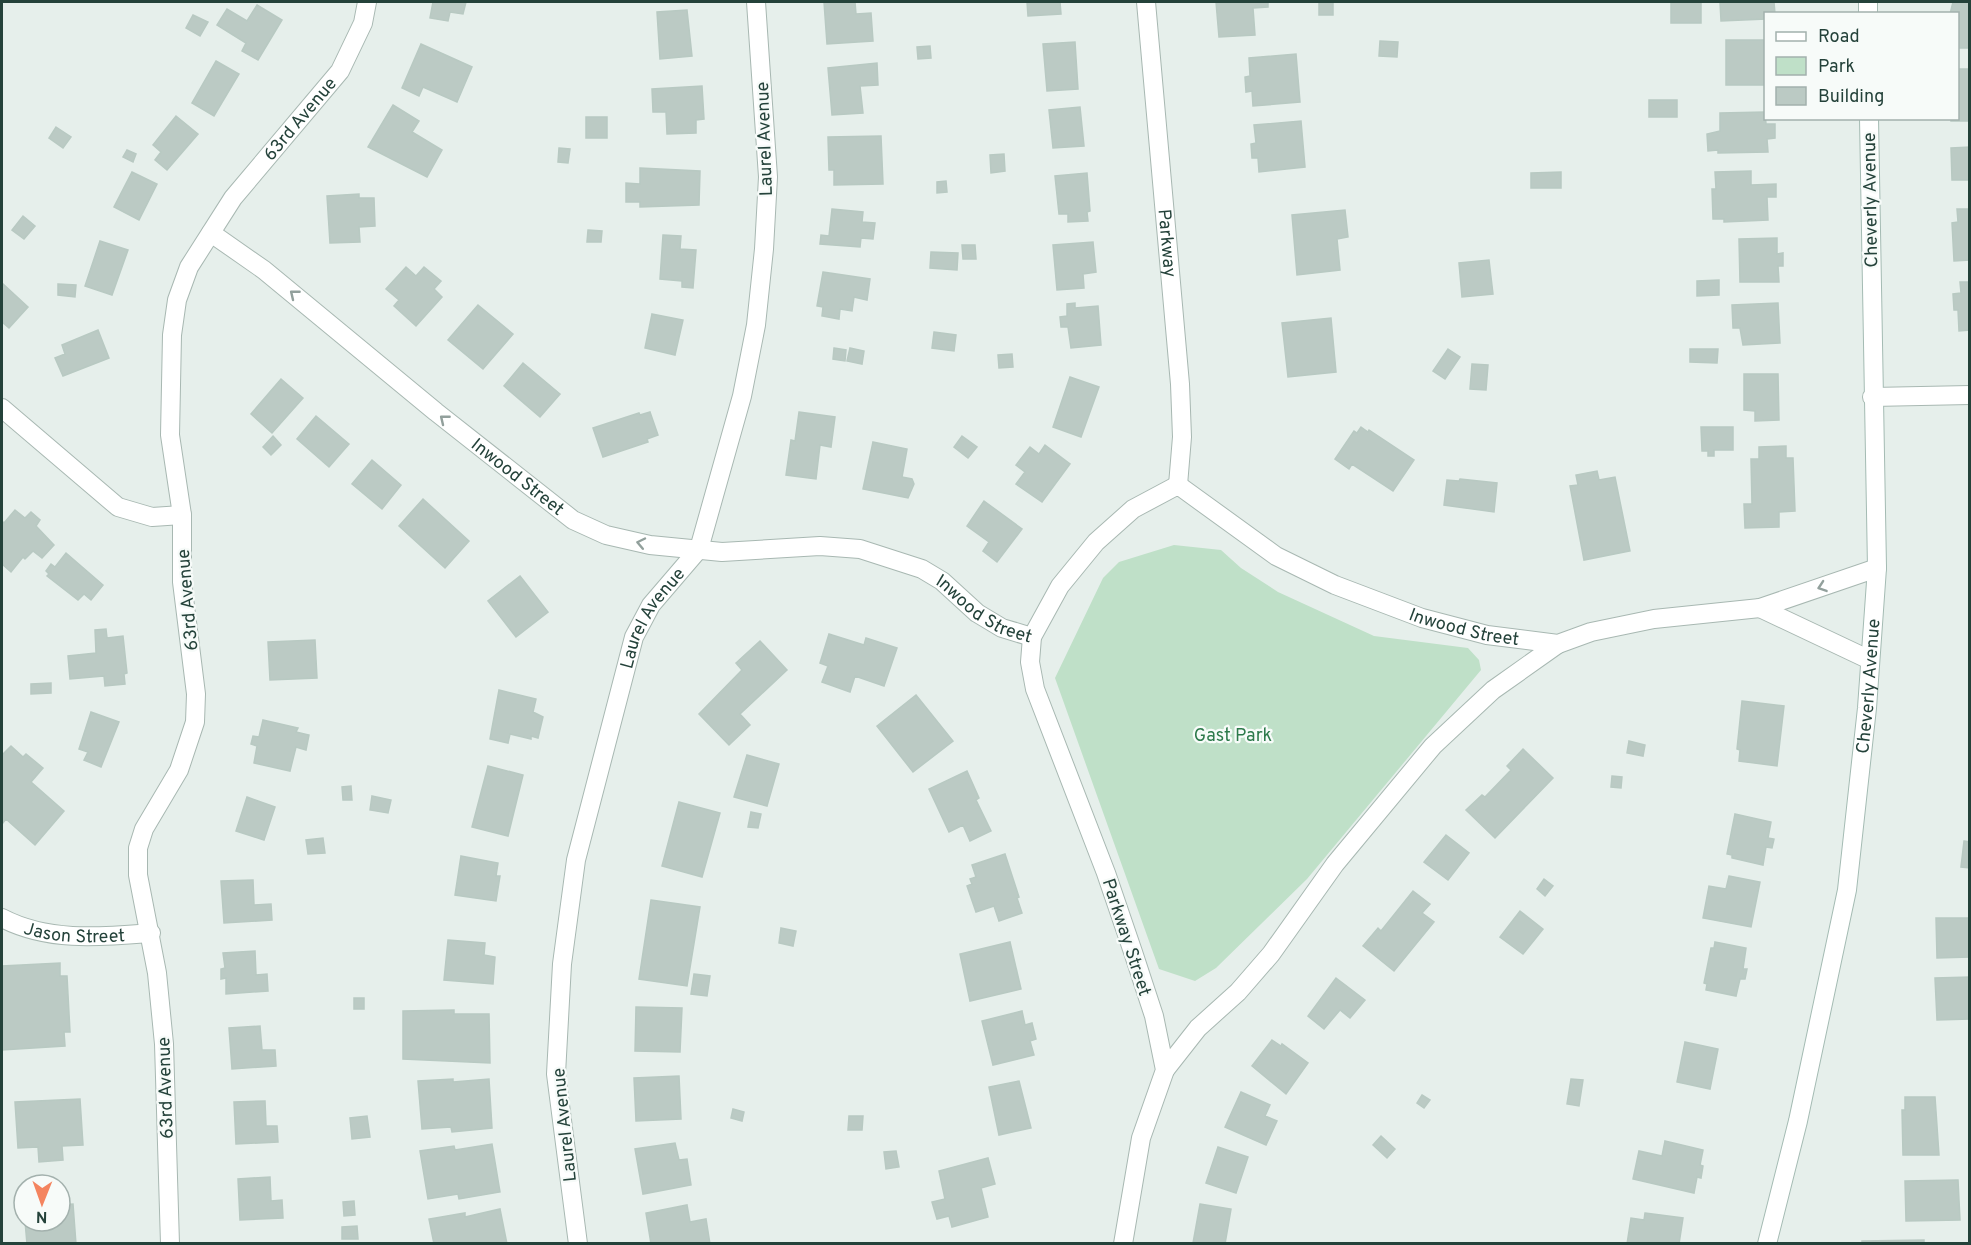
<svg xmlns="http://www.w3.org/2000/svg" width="1971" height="1245" font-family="Overpass,sans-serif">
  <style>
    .green { fill: #bfe0c8 }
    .building { fill: #bbcac4; stroke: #b8c9c2; stroke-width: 1.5 }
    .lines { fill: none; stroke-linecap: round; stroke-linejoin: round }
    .street-casing { stroke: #a8b8b2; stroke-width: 20 }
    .secondary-casing { stroke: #a4bbb3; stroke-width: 20 }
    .street { stroke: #fff; stroke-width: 18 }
    .secondary { stroke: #fff; stroke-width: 18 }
    .oneway { stroke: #92a09c }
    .labels { text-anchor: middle; stroke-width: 4.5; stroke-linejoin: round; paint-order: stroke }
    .street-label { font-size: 18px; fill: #24423a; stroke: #f7fbf9 }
    .park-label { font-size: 18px; fill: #2d7a4b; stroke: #f7fbf9 }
  </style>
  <rect width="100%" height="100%" fill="#e6efeb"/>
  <path class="green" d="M1174,545L1221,550L1241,568L1278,592L1374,636L1468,648L1479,660L1481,670L1307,879L1216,968L1195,981L1159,969L1055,678L1103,578L1119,562Z"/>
  <path class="building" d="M433,2H466L463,14L450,12L448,21L430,18Z
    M824,2H855L856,14L871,13L873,41L827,44Z
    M1018,2H1060L1061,14L1028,16L1027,2Z
    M1216,2H1268V7L1253,8L1255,35L1219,37Z
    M1319,2H1333V15H1319Z
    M1671,2H1701V23H1671Z
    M1720,2H1774L1775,14H1766V19L1721,21Z
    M1953,2H1970V48H1958V14H1950Z
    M257,5L282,20L258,60L242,51L246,43L217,25L227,9L247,21Z
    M687,10L692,56L660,59L657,12Z
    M193,15L208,22L200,36L186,28Z
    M1726,40H1766V85H1726Z
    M1380,41L1398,42L1397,57L1379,56Z
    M1075,42L1078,89L1047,91L1043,44Z
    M421,44L472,67L457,102L423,87L419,96L402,88Z
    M930,46L931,58L918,59L917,47Z
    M1296,54L1300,102L1253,106L1252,91L1246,92L1245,77L1250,76L1249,58Z
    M216,61L239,74L214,116L192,103Z
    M877,63L878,85L860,86L863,113L832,115L828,68Z
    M1958,69H1970V121H1951V118H1958Z
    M702,86L704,119L696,120V133L667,134L666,112H653L652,89Z
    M1649,100H1677V117H1649Z
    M393,105L419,121L412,132L442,150L427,177L368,147Z
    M1080,107L1084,146L1053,148L1049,110Z
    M1765,112L1766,124H1775V138L1767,139L1768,152L1718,153V150L1708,151L1707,134L1720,131V113Z
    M176,116L198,134L167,170L155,160L161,152L153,145Z
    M586,117H607V138H586Z
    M1301,121L1305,167L1259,172L1258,158H1252L1251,144L1256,143L1254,125Z
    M56,127L71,137L63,148L49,138Z
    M881,136L883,184L834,185V170H829L828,137Z
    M1970,147V180H1952L1951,148Z
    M559,148L570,149L568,163L558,162Z
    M127,150L136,154L133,162L123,157Z
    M1004,154L1005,171L991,173L990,155Z
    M640,168L700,171L699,205L640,207V202H626V183L640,184Z
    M1751,171V185L1776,184V197H1767L1768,220L1724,222V219H1713L1712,189H1716L1715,172Z
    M132,172L157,184L139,220L114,207Z
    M1561,172V188H1531V173Z
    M1087,173L1090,211L1087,212L1088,221L1068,222V214H1059L1055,176Z
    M946,181L947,192L937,193V182Z
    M359,194V198H374L375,226L359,227L360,242L330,243L327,196Z
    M832,209L863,212L862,222L875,223L873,239L861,238L860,247L820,244L821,235L829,236Z
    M1957,209H1970V260L1954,261L1952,223L1958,222Z
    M1345,210L1348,237L1337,239L1340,270L1297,275L1292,215Z
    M23,216L35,226L24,239L12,230Z
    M588,230L602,231L601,242H587Z
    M663,235L681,236L680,249L696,250L693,288L682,287V281L660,279Z
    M1777,238V254L1783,253V266H1778L1779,282H1740L1739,239Z
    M100,241L128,250L112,295L85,286Z
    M1093,242L1096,272L1083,274L1084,288L1057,290L1053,245Z
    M962,245H975L976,259H963Z
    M931,252L958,253L957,270L930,268Z
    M1489,260L1493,294L1462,297L1459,263Z
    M406,267L416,276L424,267L441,281L434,289L442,297L416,326L394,306L399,300L386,289Z
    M823,272L870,279L867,300L854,297L852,311L840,309L839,319L822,316L823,307L817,306Z
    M1719,280V295L1697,296V281Z
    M1960,282H1970V330L1959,331L1958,310H1954L1953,294L1961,293Z
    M2,283L28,307L9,328L2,322Z
    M58,284L76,285L75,297L58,295Z
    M1075,303V308L1098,306L1101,345L1071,348L1068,327H1061L1060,317L1067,316V304Z
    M1778,303L1780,343L1743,345L1740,328H1733L1732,305Z
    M478,305L513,334L483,369L448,340Z
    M652,314L683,320L675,355L645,348Z
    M1331,318L1336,372L1288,377L1282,323Z
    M98,330L109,358L63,376L55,358L65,354L62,345Z
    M934,332L956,335L954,351L932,348Z
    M834,348L846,350L845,361L833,359Z
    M850,348L864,351L862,364L847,361Z
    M1448,349L1460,357L1445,379L1433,371Z
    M1690,349H1718L1717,363L1690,362Z
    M1012,354L1013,367L999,368L998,355Z
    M523,363L560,394L540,417L504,386Z
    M1472,364L1488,365L1486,390L1470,389Z
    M1744,374H1778L1779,420L1755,421V411L1744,410Z
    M1070,377L1099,387L1081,437L1053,427Z
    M281,379L303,398L272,433L251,414Z
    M650,412L658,435L647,439L648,442L603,457L593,428L639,413L640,415Z
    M799,412L835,417L831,447L820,445L816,479L786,475L791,440L795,441Z
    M316,416L349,444L329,467L297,439Z
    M1361,427L1368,432L1369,430L1414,460L1393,491L1352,464L1349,469L1335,459L1354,431L1357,433Z
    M1701,427H1733V450H1714V456H1708V451H1702Z
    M273,436L281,445L271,455L263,447Z
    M962,436L977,447L968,458L954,447Z
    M873,442L907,449L902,477L912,479L914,484L908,498L863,489Z
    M1045,445L1070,464L1042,502L1016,484L1025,472L1016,465L1030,447L1039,454Z
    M1786,446V458H1793L1795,511L1779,512V527L1745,528L1744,504H1752L1751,459H1759V447Z
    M372,460L401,485L382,509L352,484Z
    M1597,471L1599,480L1615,477L1630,551L1584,560L1570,486L1578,485L1576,475Z
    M1460,479L1497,483L1494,512L1444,505L1447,480L1459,481Z
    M423,499L469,541L445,568L399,526Z
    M984,501L1022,529L997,562L983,551L989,542L967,526Z
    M15,510L25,518L31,512L40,520L36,526L54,545L42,558L33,551L25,559L23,557L11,572L2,564V521L4,523Z
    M66,553L103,585L91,600L84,594L78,600L47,576L49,574L46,571L51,564L55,567Z
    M520,576L548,612L516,637L488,601Z
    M106,629L107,638L123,636L127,673L124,674L125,684L105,686L104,676L70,679L68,656L96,653L95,630Z
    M829,634L864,645L866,638L897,648L884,686L855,676L850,692L822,682L828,666L820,663Z
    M315,640L317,678L270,680L268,642Z
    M760,641L787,670L740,714L750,725L729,745L699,714L742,670L736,663Z
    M51,683V693L31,694V684Z
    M499,690L536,699L533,712L543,717L538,738L531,736V739L510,734L508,743L490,739Z
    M916,695L953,741L913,772L877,726Z
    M1742,701L1784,706L1777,766L1739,761L1740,750L1737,749Z
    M91,712L119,722L101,767L84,760L88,752L79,749Z
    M263,720L298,728L296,732L309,735L306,750L296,747L290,771L254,763L257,746L251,744L253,736L259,737Z
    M1629,741L1645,745L1643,756L1627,753Z
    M11,746L23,757L26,754L43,768L31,782L64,811L35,845L6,819L2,824V755Z
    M1523,749L1553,778L1495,838L1466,810L1482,795L1485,797L1511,770L1507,766Z
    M747,755L779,764L767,806L734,797Z
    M488,766L523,775L508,836L472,827Z
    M967,771L979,798L976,800L991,831L970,841L963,825L949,832L929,789Z
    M1612,776L1622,777L1621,788L1611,787Z
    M351,786L352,800H343L342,787Z
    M372,796L391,800L388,813L370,810Z
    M247,797L275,807L264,840L236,831Z
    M679,802L720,813L702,877L662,866Z
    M751,812L761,814L758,828L748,827Z
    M1735,814L1771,822L1768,838L1774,839L1772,848L1766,847L1763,865L1732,858V855L1727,854Z
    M1446,835L1469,853L1448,880L1424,862Z
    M323,838L325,853L308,854L306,840Z
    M1964,841L1970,842V868L1961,867Z
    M1005,854L1019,897L1017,898L1022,913L999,921L994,906L976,912L967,886L972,884L970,879L976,877L972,865Z
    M461,856L498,863L496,876H500L496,901L455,895Z
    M1729,876L1760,882L1751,927L1703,918L1709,886L1726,889Z
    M1544,879L1553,886L1545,896L1537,889Z
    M253,880L254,905L271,904L272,920L224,923L221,881Z
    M1413,891L1430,904L1422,913L1434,922L1394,971L1363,946L1378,928L1381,931Z
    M651,900L700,907L687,986L639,979Z
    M1520,911L1543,929L1523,954L1500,937Z
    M1936,918H1970V957L1937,958Z
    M781,928L796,931L793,946L779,943Z
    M448,940L485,943L484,955L495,957L493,984L444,980Z
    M1010,942L1021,989L970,1001L960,954Z
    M1715,942L1746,948L1743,969H1747L1745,979H1740L1736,996L1706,990L1707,984L1704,983L1711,948H1714Z
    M255,951L256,975L267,974L268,991L226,994V978L221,979V969L225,968L223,953Z
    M60,963V976H67L70,1032H64L65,1046L2,1050V966Z
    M694,974L710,976L707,996L691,994Z
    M1970,977V1019L1937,1020L1935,978Z
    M1336,978L1365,1000L1350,1018L1340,1010L1324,1029L1308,1016Z
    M354,998H364V1009H354Z
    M636,1007L682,1008L680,1052L635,1051Z
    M454,1010V1014H489L490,1063L403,1059V1011Z
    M1022,1011L1025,1025L1032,1023L1036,1039L1030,1041L1034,1055L993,1065L982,1021Z
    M260,1026L262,1050H275L276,1066L232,1069L229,1028Z
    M1272,1040L1281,1046L1282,1044L1308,1063L1286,1094L1252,1066Z
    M1685,1042L1718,1049L1710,1089L1677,1082Z
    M679,1076L681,1119L636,1121L634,1078Z
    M453,1079V1082L489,1079L492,1128L452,1132L451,1127L422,1129L418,1081Z
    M1571,1079L1583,1080L1579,1106L1567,1104Z
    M1019,1081L1031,1128L999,1135L989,1087Z
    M1241,1092L1270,1105L1265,1116L1277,1121L1266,1145L1225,1127Z
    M1422,1095L1430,1100L1424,1108L1417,1103Z
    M1905,1097H1935L1939,1155H1903L1902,1110H1905Z
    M80,1099L83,1145L62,1146L63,1160L39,1162L38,1147L18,1148L15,1102Z
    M265,1101L266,1126H277L278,1142L236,1144L234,1102Z
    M733,1109L744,1112L742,1121L731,1118Z
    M367,1116L370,1137L352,1139L350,1118Z
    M849,1116H863L862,1130H848Z
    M1381,1136L1395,1149L1387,1158L1373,1145Z
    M1665,1141L1703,1150L1700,1165L1703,1166L1701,1178L1697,1177L1694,1193L1633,1179L1639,1151L1662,1156Z
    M675,1143L679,1160L687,1159L691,1185L643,1194L635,1149Z
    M492,1144L500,1192L459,1199L458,1194L428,1199L420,1151L454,1146L455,1150Z
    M1218,1147L1248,1157L1236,1193L1206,1183Z
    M896,1151L899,1167L886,1169L884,1152Z
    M988,1158L995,1184L981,1188L988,1217L952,1227L949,1216L937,1219L932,1202L945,1199L939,1171Z
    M270,1177L271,1201L282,1200L283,1218L240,1220L238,1179Z
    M1958,1180L1960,1220L1906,1221L1905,1181Z
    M354,1201L355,1215L344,1216L343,1202Z
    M73,1204L76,1244H27L25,1221H60V1205Z
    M1200,1204L1231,1209L1225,1244L1193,1243Z
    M687,1205L690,1222L706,1219L710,1244H651L646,1213Z
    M500,1209L507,1244H434L429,1219L465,1213V1217Z
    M1645,1213L1683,1218L1679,1244H1627L1631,1218L1644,1220Z
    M357,1226L358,1239H342V1227Z
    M1924,1240V1244H1862V1241Z"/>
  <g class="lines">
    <g class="street-casing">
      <g id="street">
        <path id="s1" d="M1146,2L1180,384L1182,437L1178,485"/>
        <path id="s2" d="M211,233L264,270L436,412L573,520L606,535L650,545L722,552L820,546L860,549L922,569L942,581L977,613L1002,628L1032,637"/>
        <path d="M1872,397L1970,395"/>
        <path d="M2,408L118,507L152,517L182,515"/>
        <path d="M1760,608L1870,660"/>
        <path id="s3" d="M2,918C48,942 100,937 151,933"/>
        <path d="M1165,1070L1198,1028L1238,992L1271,954L1335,864L1433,746L1493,690L1558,644"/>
        <path id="s4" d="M170,1244L164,1044L157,973L138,875V848L144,829L179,770L195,722L196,694L182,582V515L170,435L172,335L177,300L189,267L233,198L340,71L363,23L367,2"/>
        <path id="s5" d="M578,1244L556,1074L562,964L576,860L634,637L651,605L699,549L742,396L756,325L764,249L768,177L756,2"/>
        <path id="s6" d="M1123,1244L1141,1138L1165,1070L1154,1016L1133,952L1106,873L1035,689L1030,662L1032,637L1060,586L1096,542L1133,509L1178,485L1276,556L1335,585L1422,618L1487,635L1558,644L1591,632L1654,619L1760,608L1877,568"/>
      </g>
    </g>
    <g class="secondary-casing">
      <g id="secondary">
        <path d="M1868,2V14"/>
        <path id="s7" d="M1767,1244L1798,1121L1847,890L1867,708L1877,568L1869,118"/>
      </g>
    </g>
    <use href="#street" class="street"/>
    <use href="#secondary" class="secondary"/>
  </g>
  <defs><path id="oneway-chevron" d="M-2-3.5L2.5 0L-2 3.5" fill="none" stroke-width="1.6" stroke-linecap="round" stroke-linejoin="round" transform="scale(1.5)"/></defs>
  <g class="oneway">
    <use href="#oneway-chevron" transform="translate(294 294) rotate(-141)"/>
    <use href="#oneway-chevron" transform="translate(444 419) rotate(-141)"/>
    <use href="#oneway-chevron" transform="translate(641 543) rotate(-168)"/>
    <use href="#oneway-chevron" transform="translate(1822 587) rotate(161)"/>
  </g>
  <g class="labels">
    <g class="street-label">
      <text dy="6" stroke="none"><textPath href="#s4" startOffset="1182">63rd Avenue</textPath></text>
      <text transform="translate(764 139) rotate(-92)" y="6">Laurel Avenue</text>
      <text transform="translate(1870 200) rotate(-91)" y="6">Cheverly Avenue</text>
      <text dy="6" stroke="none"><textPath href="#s1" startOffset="242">Parkway</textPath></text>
      <text dy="6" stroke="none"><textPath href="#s2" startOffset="392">Inwood Street</textPath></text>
      <text transform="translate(187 600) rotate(-95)" y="6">63rd Avenue</text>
      <text dy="6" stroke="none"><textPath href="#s2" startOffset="894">Inwood Street</textPath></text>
      <text dy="6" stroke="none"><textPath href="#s5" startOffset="642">Laurel Avenue</textPath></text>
      <text dy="6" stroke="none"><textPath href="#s6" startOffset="1174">Inwood Street</textPath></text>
      <text dy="6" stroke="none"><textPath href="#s7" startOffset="568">Cheverly Avenue</textPath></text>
      <text dy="6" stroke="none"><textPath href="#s3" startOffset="75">Jason Street</textPath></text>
      <text transform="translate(1127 937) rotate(72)" y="6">Parkway Street</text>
      <text transform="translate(165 1088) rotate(-92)" y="6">63rd Avenue</text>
      <text transform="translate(564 1125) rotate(-96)" y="6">Laurel Avenue</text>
    </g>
    <g class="park-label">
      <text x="1233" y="741">Gast Park</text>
    </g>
  </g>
  <rect width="1971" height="1245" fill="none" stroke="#24423a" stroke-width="6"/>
  <rect x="1764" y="12" width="195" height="108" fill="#f7fbf9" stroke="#a3b1ad" stroke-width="1.5"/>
  <rect x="1776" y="32" width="30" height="9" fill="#ffffff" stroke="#a3b1ad" stroke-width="1.5"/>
  <text x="1818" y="42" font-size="18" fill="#24423a">Road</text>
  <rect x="1776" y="57" width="30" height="18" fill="#bfe0c8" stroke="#a3b1ad" stroke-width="1.5"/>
  <text x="1818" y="72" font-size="18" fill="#24423a">Park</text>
  <rect x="1776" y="87" width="30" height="18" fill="#bbcac4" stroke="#a3b1ad" stroke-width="1.5"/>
  <text x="1818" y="102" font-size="18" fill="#24423a">Building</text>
  <g transform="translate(42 1203) rotate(181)"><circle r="28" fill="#f7fbf9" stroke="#a3b1ad" stroke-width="1.5"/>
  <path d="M0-4.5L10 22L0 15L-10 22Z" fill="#f4845f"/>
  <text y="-9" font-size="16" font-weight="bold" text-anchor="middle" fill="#24423a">N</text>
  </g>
</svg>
